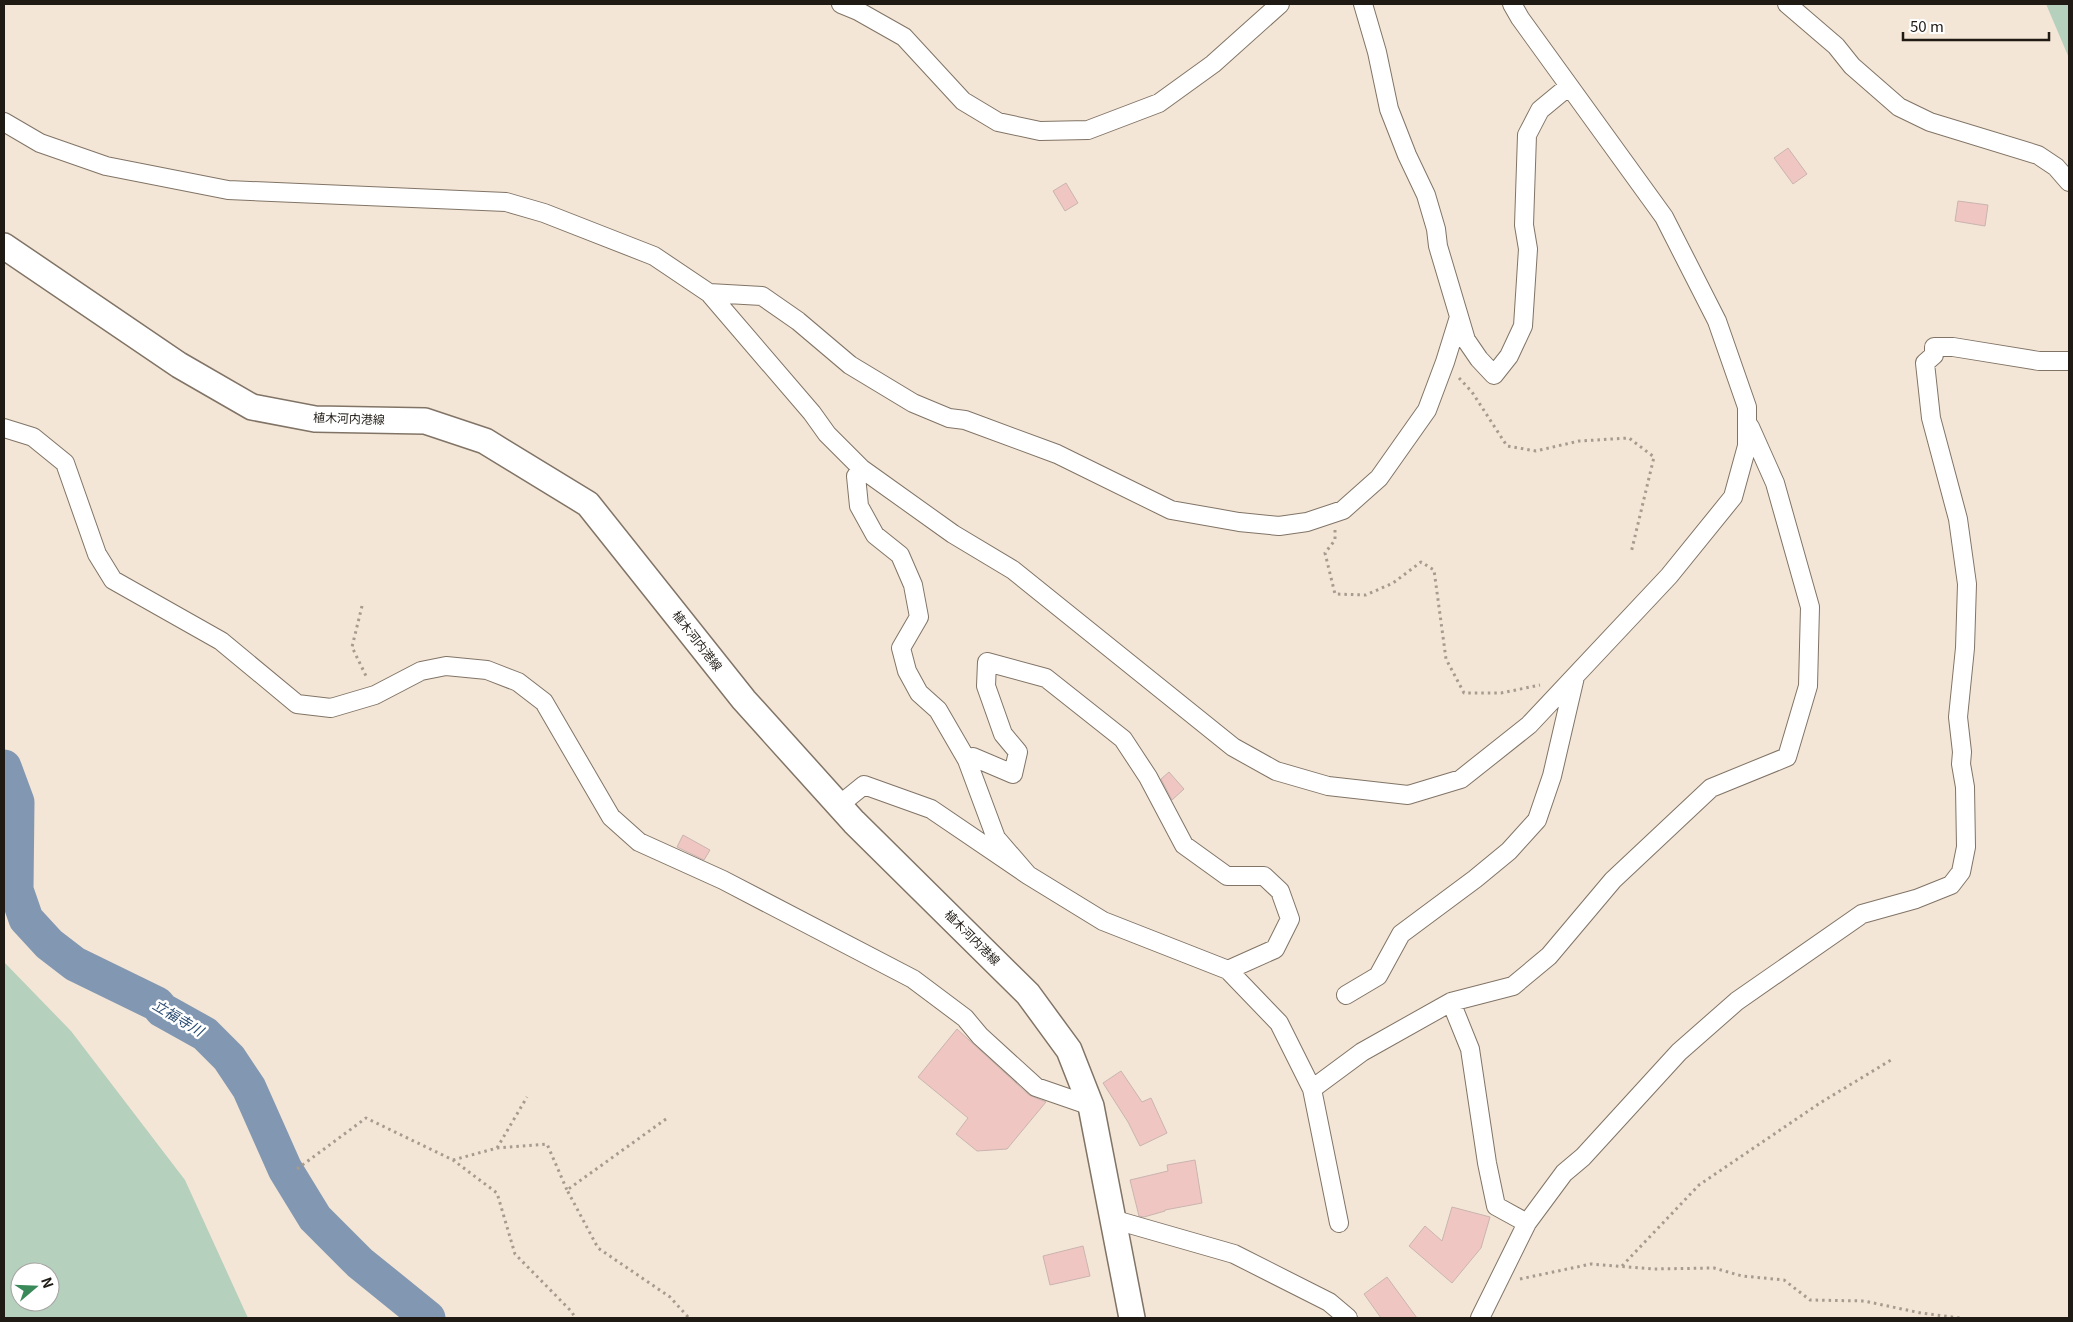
<svg xmlns="http://www.w3.org/2000/svg" width="2073" height="1322" font-family="Georgia,'Noto Sans JP',serif">
  <style>
    .green { fill: #b5d0bc; fill-rule: evenodd }
    .lines { fill: none; stroke-linecap: round; stroke-linejoin: round }
    .river { stroke: #8298b2; stroke-width: 35 }
    .building { fill: #efc6c1; stroke: #cab4b0 }
    .street-casing { stroke: #817466; stroke-width: 20 }
    .secondary-casing { stroke: #817466; stroke-width: 28 }
    .path { stroke: #a69b8f; stroke-width: 3; stroke-dasharray: 2.5 4; stroke-linecap: butt }
    .street { stroke: #fff; stroke-width: 18 }
    .secondary { stroke: #fff; stroke-width: 25 }
    .labels { text-anchor: middle; stroke-width: 5; stroke-linejoin: round; paint-order: stroke }
    .street-label { font-size: 12px; fill: #1f1a14; stroke: #fff }
    .water-label { font-size: 14px; font-style: italic; fill: #284a71; stroke: #fff }
  </style>
  <rect width="100%" height="100%" fill="#f4e6d6"/>
  <path class="green" d="M2046,4H2069V58Z
    M4,962L71,1031L185,1180L248,1318H4ZM20,1272H50V1302H20Z"/>
  <g class="lines">
    <path class="river" d="M4,767L17,802L16,890L26,919L49,944L75,964L157,1004L162,1010L205,1034L229,1058L249,1088L285,1169L315,1218L360,1263L428,1318"/>
  </g>
  <path class="building" d="M1788,148L1807,174L1793,184L1774,158Z
    M1066,183L1078,203L1065,211L1053,191Z
    M1958,201L1988,205L1985,226L1955,221Z
    M1169,772L1184,789L1172,800L1161,779Z
    M683,835L710,850L704,860L677,847Z
    M957,1029L1029,1095L1046,1102L1007,1149L977,1151L956,1134L968,1118L918,1077Z
    M1121,1071L1142,1102L1151,1098L1167,1133L1140,1146L1128,1122L1103,1083Z
    M1195,1160L1202,1203L1165,1210V1211L1144,1217L1139,1216L1130,1180L1168,1171L1167,1165Z
    M1452,1207L1490,1217L1481,1248L1452,1283L1409,1246L1425,1226L1442,1241Z
    M1083,1246L1090,1276L1050,1285L1043,1256Z
    M1387,1277L1417,1318H1381L1364,1294Z"/>
  <g class="lines">
    <g class="street-casing">
      <path id="street" d="M841,4L858,11L904,37L963,101L998,122L1040,131L1088,130L1159,103L1213,64L1280,4
        M1363,4L1377,52L1389,109L1407,155L1426,195L1436,229L1438,246L1466,340L1479,359L1494,375L1509,356L1523,326L1528,249L1524,225L1527,135L1540,110L1569,86
        M1787,4L1836,46L1852,66L1899,107L1930,122L2038,155L2056,167L2069,182
        M4,122L40,143L106,166L228,190L506,202L544,213L654,256L709,293L812,413L827,434L862,469L953,534L1013,570L1233,747L1276,771L1328,786L1408,795L1461,779L1529,725L1669,576L1733,497L1747,446V407L1717,321L1664,217L1520,18L1512,4
        M709,293L762,296L798,321L850,365L913,403L949,418L965,420L1057,454L1171,510L1239,522L1279,526L1307,522L1343,510L1379,478L1427,410L1445,362L1459,317
        M4,428L33,437L65,463L97,554L113,580L221,641L297,704L331,708L375,695L421,671L446,666L487,670L518,682L544,702L611,817L639,842L723,880L913,979L965,1018L980,1036L1036,1087L1091,1106
        M862,469L856,476L859,506L875,535L900,555L913,585L919,617L901,648L907,671L919,693L938,710L967,760
        M838,806L864,785L931,809L1028,875L1103,921L1228,970L1279,1023L1312,1089L1339,1223
        M1028,875L996,838L967,760L973,757L1013,774L1018,752L1003,734L986,686L987,662L1046,678L1123,739L1148,777L1184,845L1227,876H1264L1280,891L1290,919L1275,949L1228,970
        M1346,995L1378,976L1401,934L1475,879L1509,851L1537,820L1552,776L1575,677
        M1451,1002L1470,1049L1487,1163L1496,1206L1527,1223
        M1312,1089L1362,1052L1451,1002L1513,986L1549,956L1613,880L1711,788L1787,757L1808,686L1810,607L1775,483L1750,427
        M1112,1219L1234,1254L1329,1302L1348,1318
        M1480,1318L1527,1223L1564,1173L1583,1157L1679,1052L1737,1001L1862,914L1916,899L1951,885L1961,872L1966,847L1965,787L1961,764L1962,752L1958,717L1965,648L1967,584L1958,519L1931,418L1925,363L1934,355V347H1953L2039,361H2069"/>
    </g>
    <g class="secondary-casing">
      <path id="secondary" d="M4,246L179,365L252,407L315,419L425,421L485,441L588,504L744,700L854,822L1028,994L1069,1050L1091,1106L1132,1318"/>
    </g>
    <path class="path" d="M1459,378L1472,392L1507,446L1536,451L1579,441L1629,438L1654,457L1631,553
      M1335,530V540L1325,553L1335,594L1366,595L1393,583L1421,562L1434,570L1446,659L1464,693H1501L1540,685
      M362,606L352,647L367,678
      M666,1119L567,1190L598,1248L670,1297L689,1318
      M497,1148L527,1097
      M453,1160L497,1148L547,1144L567,1190
      M297,1169L366,1118L453,1160L497,1193L515,1254L572,1312L575,1318
      M1622,1266L1699,1185L1820,1103L1891,1060
      M1520,1279L1591,1264L1653,1269L1714,1268L1742,1276L1784,1280L1810,1300L1864,1301L1921,1313L1960,1318"/>
    <use href="#street" class="street"/>
    <use href="#secondary" class="secondary"/>
  </g>
  <g class="labels">
    <g class="street-label">
      <text transform="translate(349 419) rotate(2)" y="4">植木河内港線</text>
      <text transform="translate(697 641) rotate(52)" y="4">植木河内港線</text>
      <text transform="translate(972 938) rotate(45)" y="4">植木河内港線</text>
    </g>
    <g class="water-label">
      <text transform="translate(178 1018) rotate(31)" y="5">立福寺川</text>
    </g>
  </g>
  <rect width="2073" height="1322" fill="none" stroke="#1f1a14" stroke-width="10"/>
  <g transform="translate(35 1287) rotate(71)"><circle r="24" fill="#ffffff" stroke="#a5a3a1"/>
  <path d="M0-4L9 19L0 12L-9 19Z" fill="#3a8959"/>
  <text y="-8" font-size="14" font-weight="bold" text-anchor="middle" fill="#1f1a14">N</text>
  </g>
  <path d="M1903 32v8h146v-8" fill="none" stroke="#1f1a14" stroke-width="2.5"/>
  <text x="1910" y="32" font-size="15" fill="#1f1a14" stroke="#ffffff" stroke-width="4" paint-order="stroke">50 m</text>
</svg>
